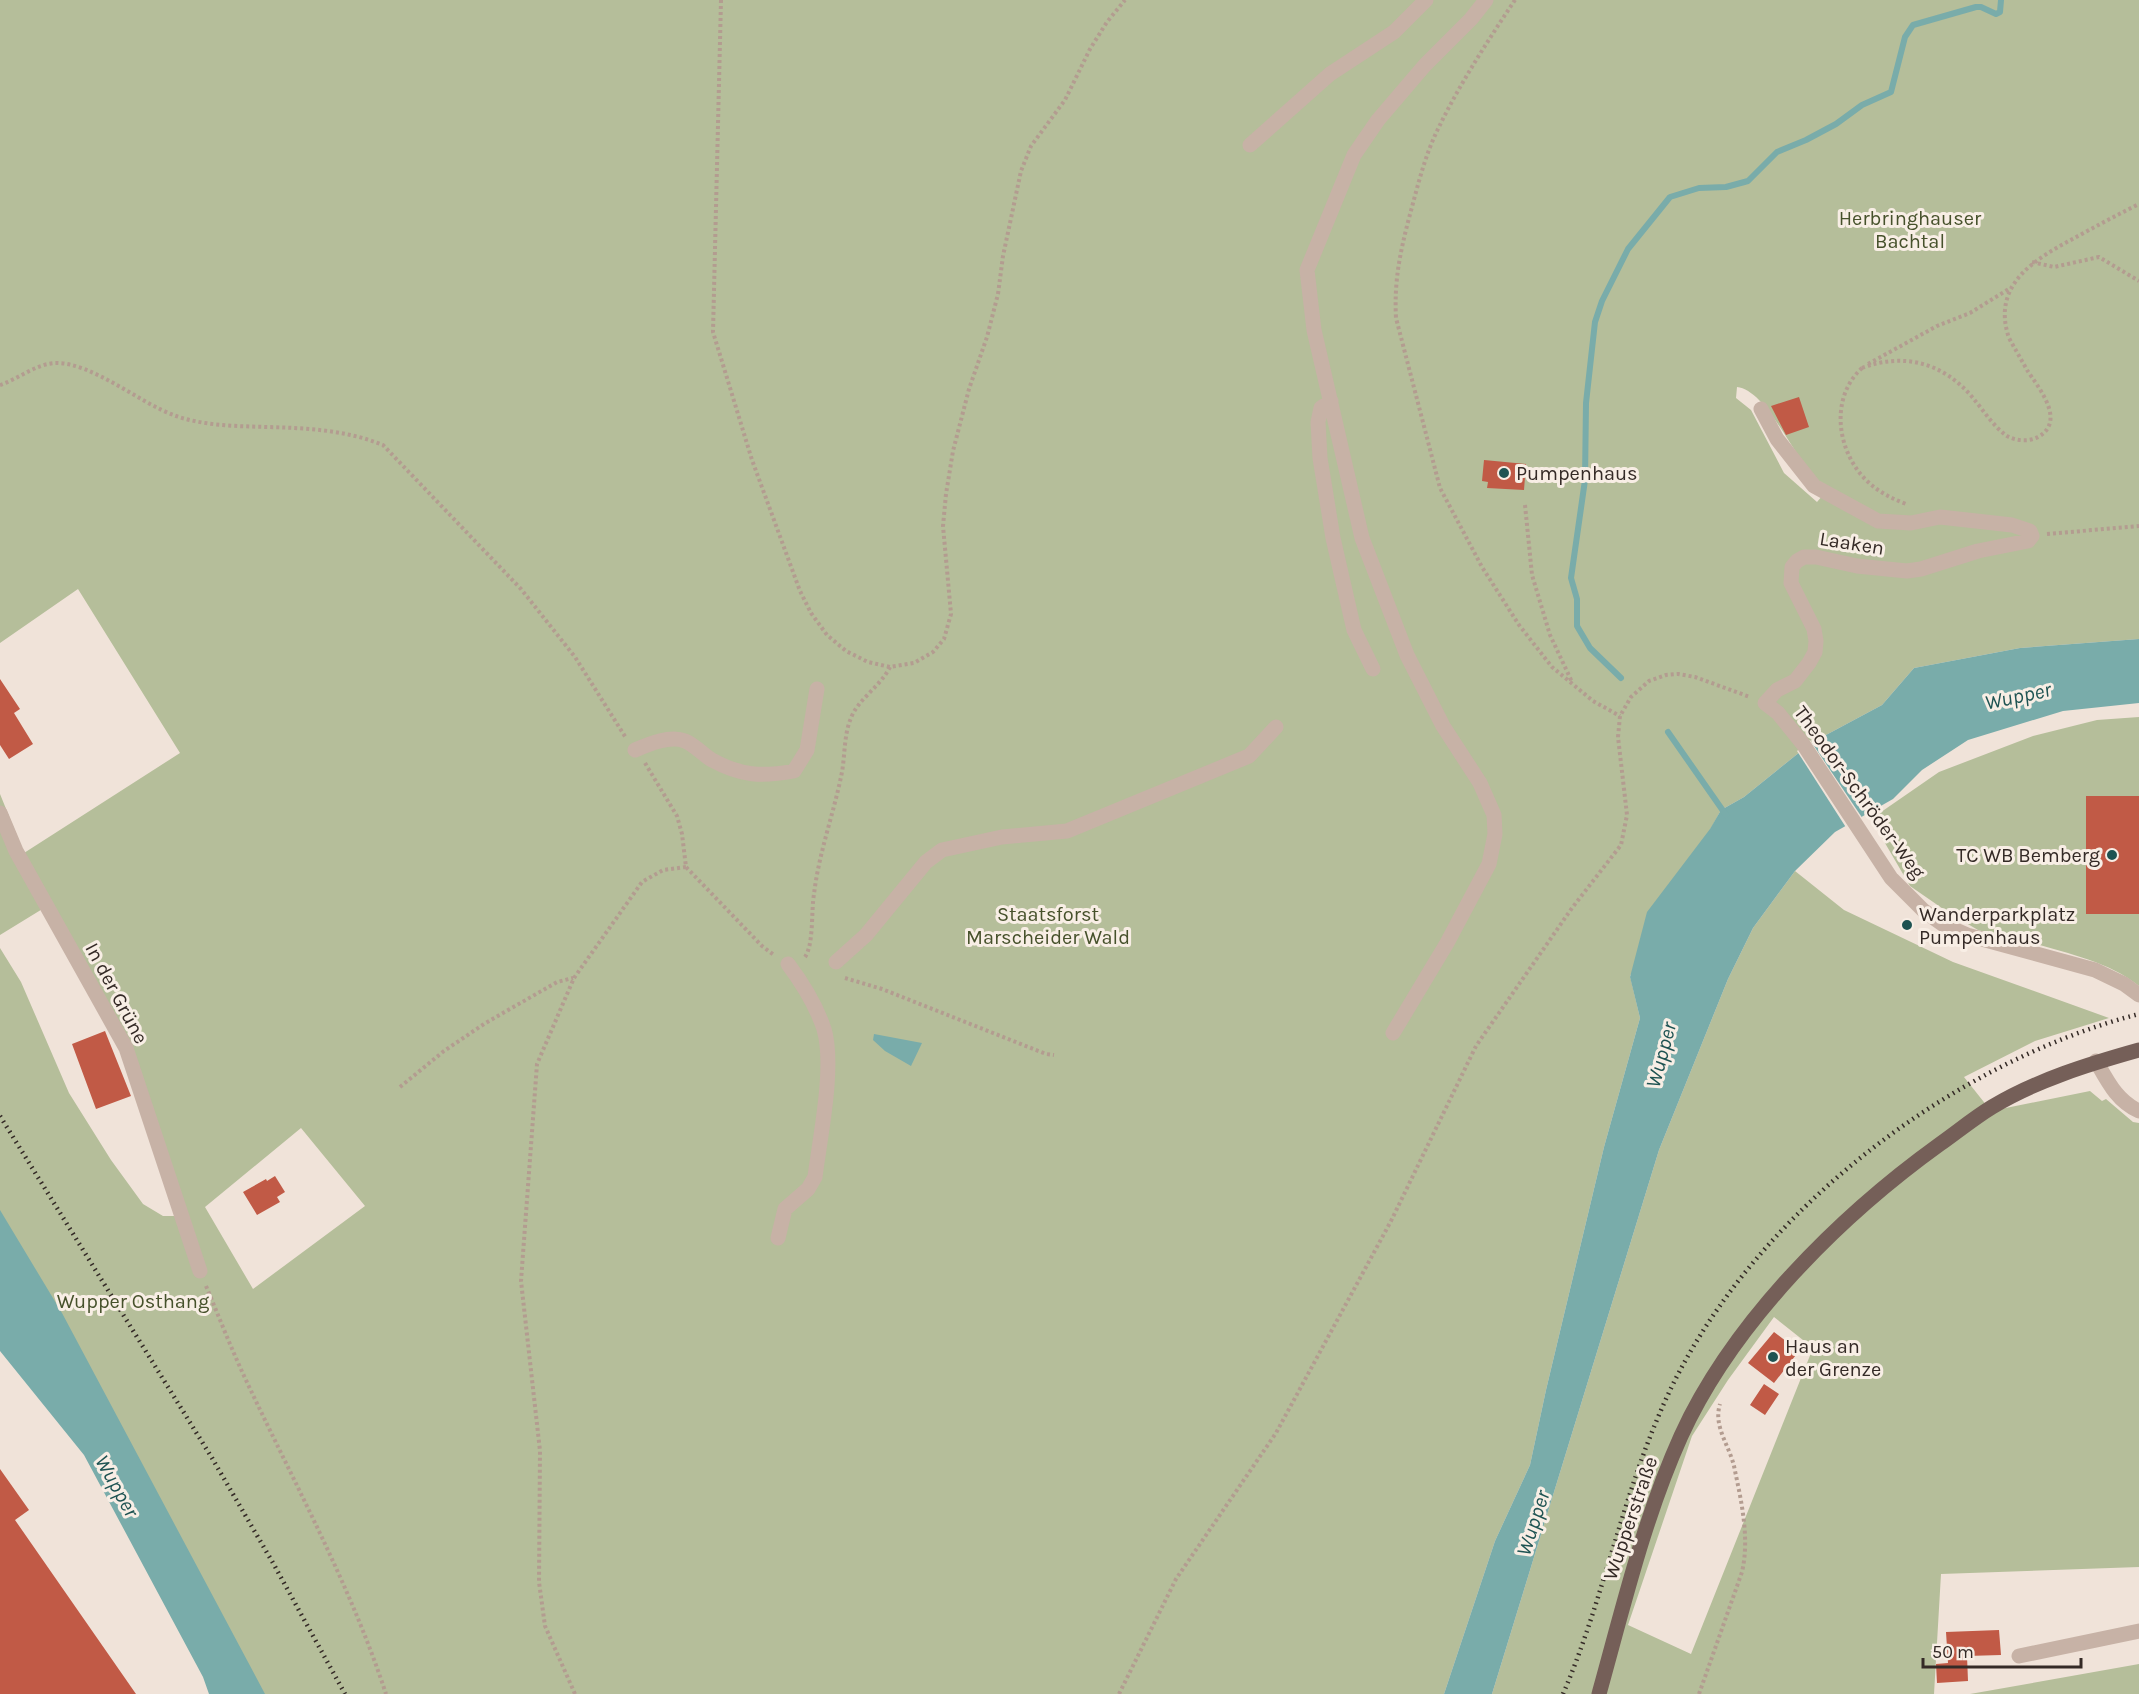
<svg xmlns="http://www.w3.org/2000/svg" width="2139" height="1694" font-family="Karla,sans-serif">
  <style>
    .green { fill: #b5be9a; fill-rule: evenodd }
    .water { fill: #79acaa }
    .pier { fill: #f0e3d9 }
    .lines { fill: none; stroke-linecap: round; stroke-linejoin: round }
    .stream { stroke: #79acaa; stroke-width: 6 }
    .building { fill: #c15a46 }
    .path { stroke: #b39c90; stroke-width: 4; stroke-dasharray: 3 3; stroke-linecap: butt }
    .minor { stroke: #c7b2a6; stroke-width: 15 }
    .major { stroke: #755f58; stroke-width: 15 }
    .rail { stroke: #342a26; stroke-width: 4.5; stroke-dasharray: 1.5 4.5; stroke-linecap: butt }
    .poi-dot { fill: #1e5352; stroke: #f8eee5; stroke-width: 2 }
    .labels { text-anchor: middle; stroke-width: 6; stroke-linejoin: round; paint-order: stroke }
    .park-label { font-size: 20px; fill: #46512b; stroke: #f8eee5 }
    .poi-label { font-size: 20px; fill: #342a26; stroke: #f8eee5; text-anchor: start }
    .street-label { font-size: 20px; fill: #342a26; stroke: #f8eee5 }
    .water-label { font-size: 21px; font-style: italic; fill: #1e5352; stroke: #f8eee5 }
  </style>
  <rect width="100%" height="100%" fill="#f0e3d9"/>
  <path class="green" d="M0,0H2139V639L2020,648L1914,668L1882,705L1811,743L1744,797L1721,810L1630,976L1640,1018L1604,1147L1546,1390L1530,1465L1495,1541L1444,1694H257L0,1253V948L21,982L69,1093L111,1160L143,1204L163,1216H179L125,1047L44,908L0,935V794L24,853L180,753L78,589L0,643ZM1737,387C1766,390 1794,456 1814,477C1818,481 1825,485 1829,488L1817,502L1784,473L1751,410L1736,398ZM301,1128L365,1206L253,1289L205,1207Z
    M2139,717V986C2108,961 2064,953 2026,941H2016L1978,930L1949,913L1910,886L1871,819L1939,772L2033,736L2097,720Z
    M1795,871L1844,910L1953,962L2109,1018L2035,1041L1964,1077L1991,1111L2090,1091L2102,1101L2106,1099L2133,1122L2139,1123V1567L1941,1574L1934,1694H1492L1659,1150L1728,979L1753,928ZM1774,1317L1813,1348L1691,1654L1628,1625L1692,1436L1728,1380Z
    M2139,1664V1694H1970Z"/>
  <path class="water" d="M2139,639V703L2063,711L1968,740L1922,770L1893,799L1835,832L1795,871L1753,928L1728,979L1659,1150L1492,1694H1444L1495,1541L1530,1465L1546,1390L1604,1147L1640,1018L1630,977L1647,912L1710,829L1721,810L1744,797L1811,743L1882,705L1914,668L2020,648Z
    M874,1034L922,1043L911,1066L885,1051L873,1040Z
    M0,1210L62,1313L265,1694H209L203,1677L84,1455L0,1351Z"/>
  <path class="pier" d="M1810,740L1863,819L1847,829L1797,751Z"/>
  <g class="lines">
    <path class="stream" d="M1621,678L1590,648L1577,626V599L1571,578L1585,480L1586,403L1595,322L1602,301L1628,249L1670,197L1699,188L1726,187L1748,181L1777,152L1806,140L1836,124L1862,105L1891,92L1905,37L1913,25L1976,7H1981L1996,14L2000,12L2001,0
      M1668,732L1726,815"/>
  </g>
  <path class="building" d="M1799,397L1809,427L1786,435L1771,406Z
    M1484,460L1526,464L1524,490L1487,488L1488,482L1482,481Z
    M0,679L20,709L14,713L33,744L9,759L0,745Z
    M2086,796H2139V914H2086Z
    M105,1031L131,1096L96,1109L72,1044Z
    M275,1176L285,1192L277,1197L280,1202L257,1215L243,1192L266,1179L267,1181Z
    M1774,1332L1799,1351L1774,1383L1748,1363Z
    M1764,1384L1779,1394L1765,1415L1750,1405Z
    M0,1469L29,1510L15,1520L136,1694H0Z
    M1999,1630L2001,1655L1967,1656L1968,1681L1937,1683L1936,1664L1948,1663L1946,1632Z"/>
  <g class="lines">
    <path class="path" d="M721,0L713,332L752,460L800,591L811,613L827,635L846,651L868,662L890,667L914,663L933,652L944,639L951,614L943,526L946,494L953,451L969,389L987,337L998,294L1003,256L1021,171L1031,146L1065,100L1090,49L1107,22L1125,0
      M1515,0C1487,42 1459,85 1437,131C1424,158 1417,189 1409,218C1400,253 1394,281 1396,318L1440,488L1482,567L1519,625L1552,667L1593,701L1620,716
      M2032,262L2054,267L2099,257L2139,281
      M1868,364L1937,326L1970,313L2012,287
      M1862,368C1904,352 1944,363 1973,398C1983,410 1994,427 2007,436C2016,441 2029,442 2038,437C2067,421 2038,387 2027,370C2021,359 2015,349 2009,338C1990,282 2039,257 2080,235C2100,224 2119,214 2139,204
      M1862,368C1830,397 1836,450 1866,480C1878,492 1891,498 1906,504
      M0,385C18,379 36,364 55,363C92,362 139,403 176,416C205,426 236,426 266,427C307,428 346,430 383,445L521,589L575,657L626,738
      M1525,505L1532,575L1550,635L1572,682
      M2047,534L2139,526
      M645,763L677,816L682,834L686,867L762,946L774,955
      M805,957C814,944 811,911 814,894C819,852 834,813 842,772C845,755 844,734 851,718C858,699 880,687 890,667
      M845,978L882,989L1046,1054L1054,1055
      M400,1087L444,1051L484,1024L557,982L573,978
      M206,1286C219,1317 231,1348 245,1378C294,1483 350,1584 386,1694
      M575,1694L545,1626L539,1582L540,1451L521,1281L537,1064L574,978L642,882L663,870L686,867
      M1119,1694L1176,1579L1276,1433L1391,1221L1476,1046L1572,908L1621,845L1627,815L1618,737L1620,716L1631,697L1649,681L1666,675L1678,674L1695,677L1750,697
      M1699,1694L1742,1572C1750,1537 1741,1500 1734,1466C1729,1445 1713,1426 1720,1404"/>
    <path class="minor" d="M1250,145L1330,74L1394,32L1426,0
      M1331,401L1321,408L1318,422L1320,458L1333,538L1354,630L1373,669
      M1761,409L1777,439L1814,486L1878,521L1911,523L1940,517L2012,525L2030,531L2032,536L2028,541L1978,551L1921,569L1907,571L1857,566L1816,557H1804L1797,561L1792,567L1791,583L1814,629L1816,641L1815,652L1809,663L1795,681L1777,690L1765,703L1778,713L1803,744L1891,878L1924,911L1944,925L1967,935L2095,970L2124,984L2139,995
      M635,750C649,744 670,735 685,741C695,745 703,755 712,760C741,776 762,777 794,771L807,750L817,689
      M0,813L16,851L126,1048L200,1271
      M836,962L866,935L926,862L942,850L1002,837L1067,831L1249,756L1276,727
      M1393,1033L1447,943L1489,864L1495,834L1494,815L1480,783L1443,726L1407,655L1362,538L1314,330L1307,270L1354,155L1378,120L1425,65L1471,19L1486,0
      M2096,1061C2108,1082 2117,1101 2139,1111
      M778,1238L785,1209L808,1189L815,1177C820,1137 835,1066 824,1029C816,1005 803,984 788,964
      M2019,1656L2139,1631"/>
    <path class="major" d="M1599,1694C1623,1608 1644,1518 1681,1436C1733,1322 1840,1216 1940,1144C1957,1132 1974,1118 1992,1107C2037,1080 2089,1064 2139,1050"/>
    <path class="rail" d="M0,1116L212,1458L273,1563L345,1694
      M1563,1694C1603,1601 1621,1501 1662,1408C1742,1222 1945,1064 2139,1014"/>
  </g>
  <g class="poi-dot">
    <circle cx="1504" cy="473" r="6"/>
    <circle cx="2112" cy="855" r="6"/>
    <circle cx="1907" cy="925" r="6"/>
    <circle cx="1773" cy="1357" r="6"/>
  </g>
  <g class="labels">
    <g class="park-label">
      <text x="1910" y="225">Herbringhauser<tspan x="1910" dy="23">Bachtal</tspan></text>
      <text x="1048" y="921">Staatsforst<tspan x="1048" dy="23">Marscheider Wald</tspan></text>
      <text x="133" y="1308">Wupper Osthang</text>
    </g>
    <g class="poi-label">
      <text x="1516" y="480">Pumpenhaus</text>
      <text x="2100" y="862" text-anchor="end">TC WB Bemberg</text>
      <text x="1919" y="921">Wanderparkplatz<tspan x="1919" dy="23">Pumpenhaus</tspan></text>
      <text x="1785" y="1353">Haus an<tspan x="1785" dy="23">der Grenze</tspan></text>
    </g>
    <g class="street-label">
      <text transform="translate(1852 543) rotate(9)" y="7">Laaken</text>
      <text transform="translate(1860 792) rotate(54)" y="7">Theodor-Schröder-Weg</text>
      <text transform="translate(117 993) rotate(62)" y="7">In der Grüne</text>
      <text transform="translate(1630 1518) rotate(-71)" y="7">Wupperstraße</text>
    </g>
    <g class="water-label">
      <text transform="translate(2018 696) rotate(-12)" y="7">Wupper</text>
      <text transform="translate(1661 1055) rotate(-75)" y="7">Wupper</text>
      <text transform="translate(117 1486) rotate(61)" y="7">Wupper</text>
      <text transform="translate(1533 1523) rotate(-72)" y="7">Wupper</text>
    </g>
  </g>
  <path d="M1923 1658v9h158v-9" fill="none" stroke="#342a26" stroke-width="3"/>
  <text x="1932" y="1658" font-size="18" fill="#342a26" stroke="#f8eee5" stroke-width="4.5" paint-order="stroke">50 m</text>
</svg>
